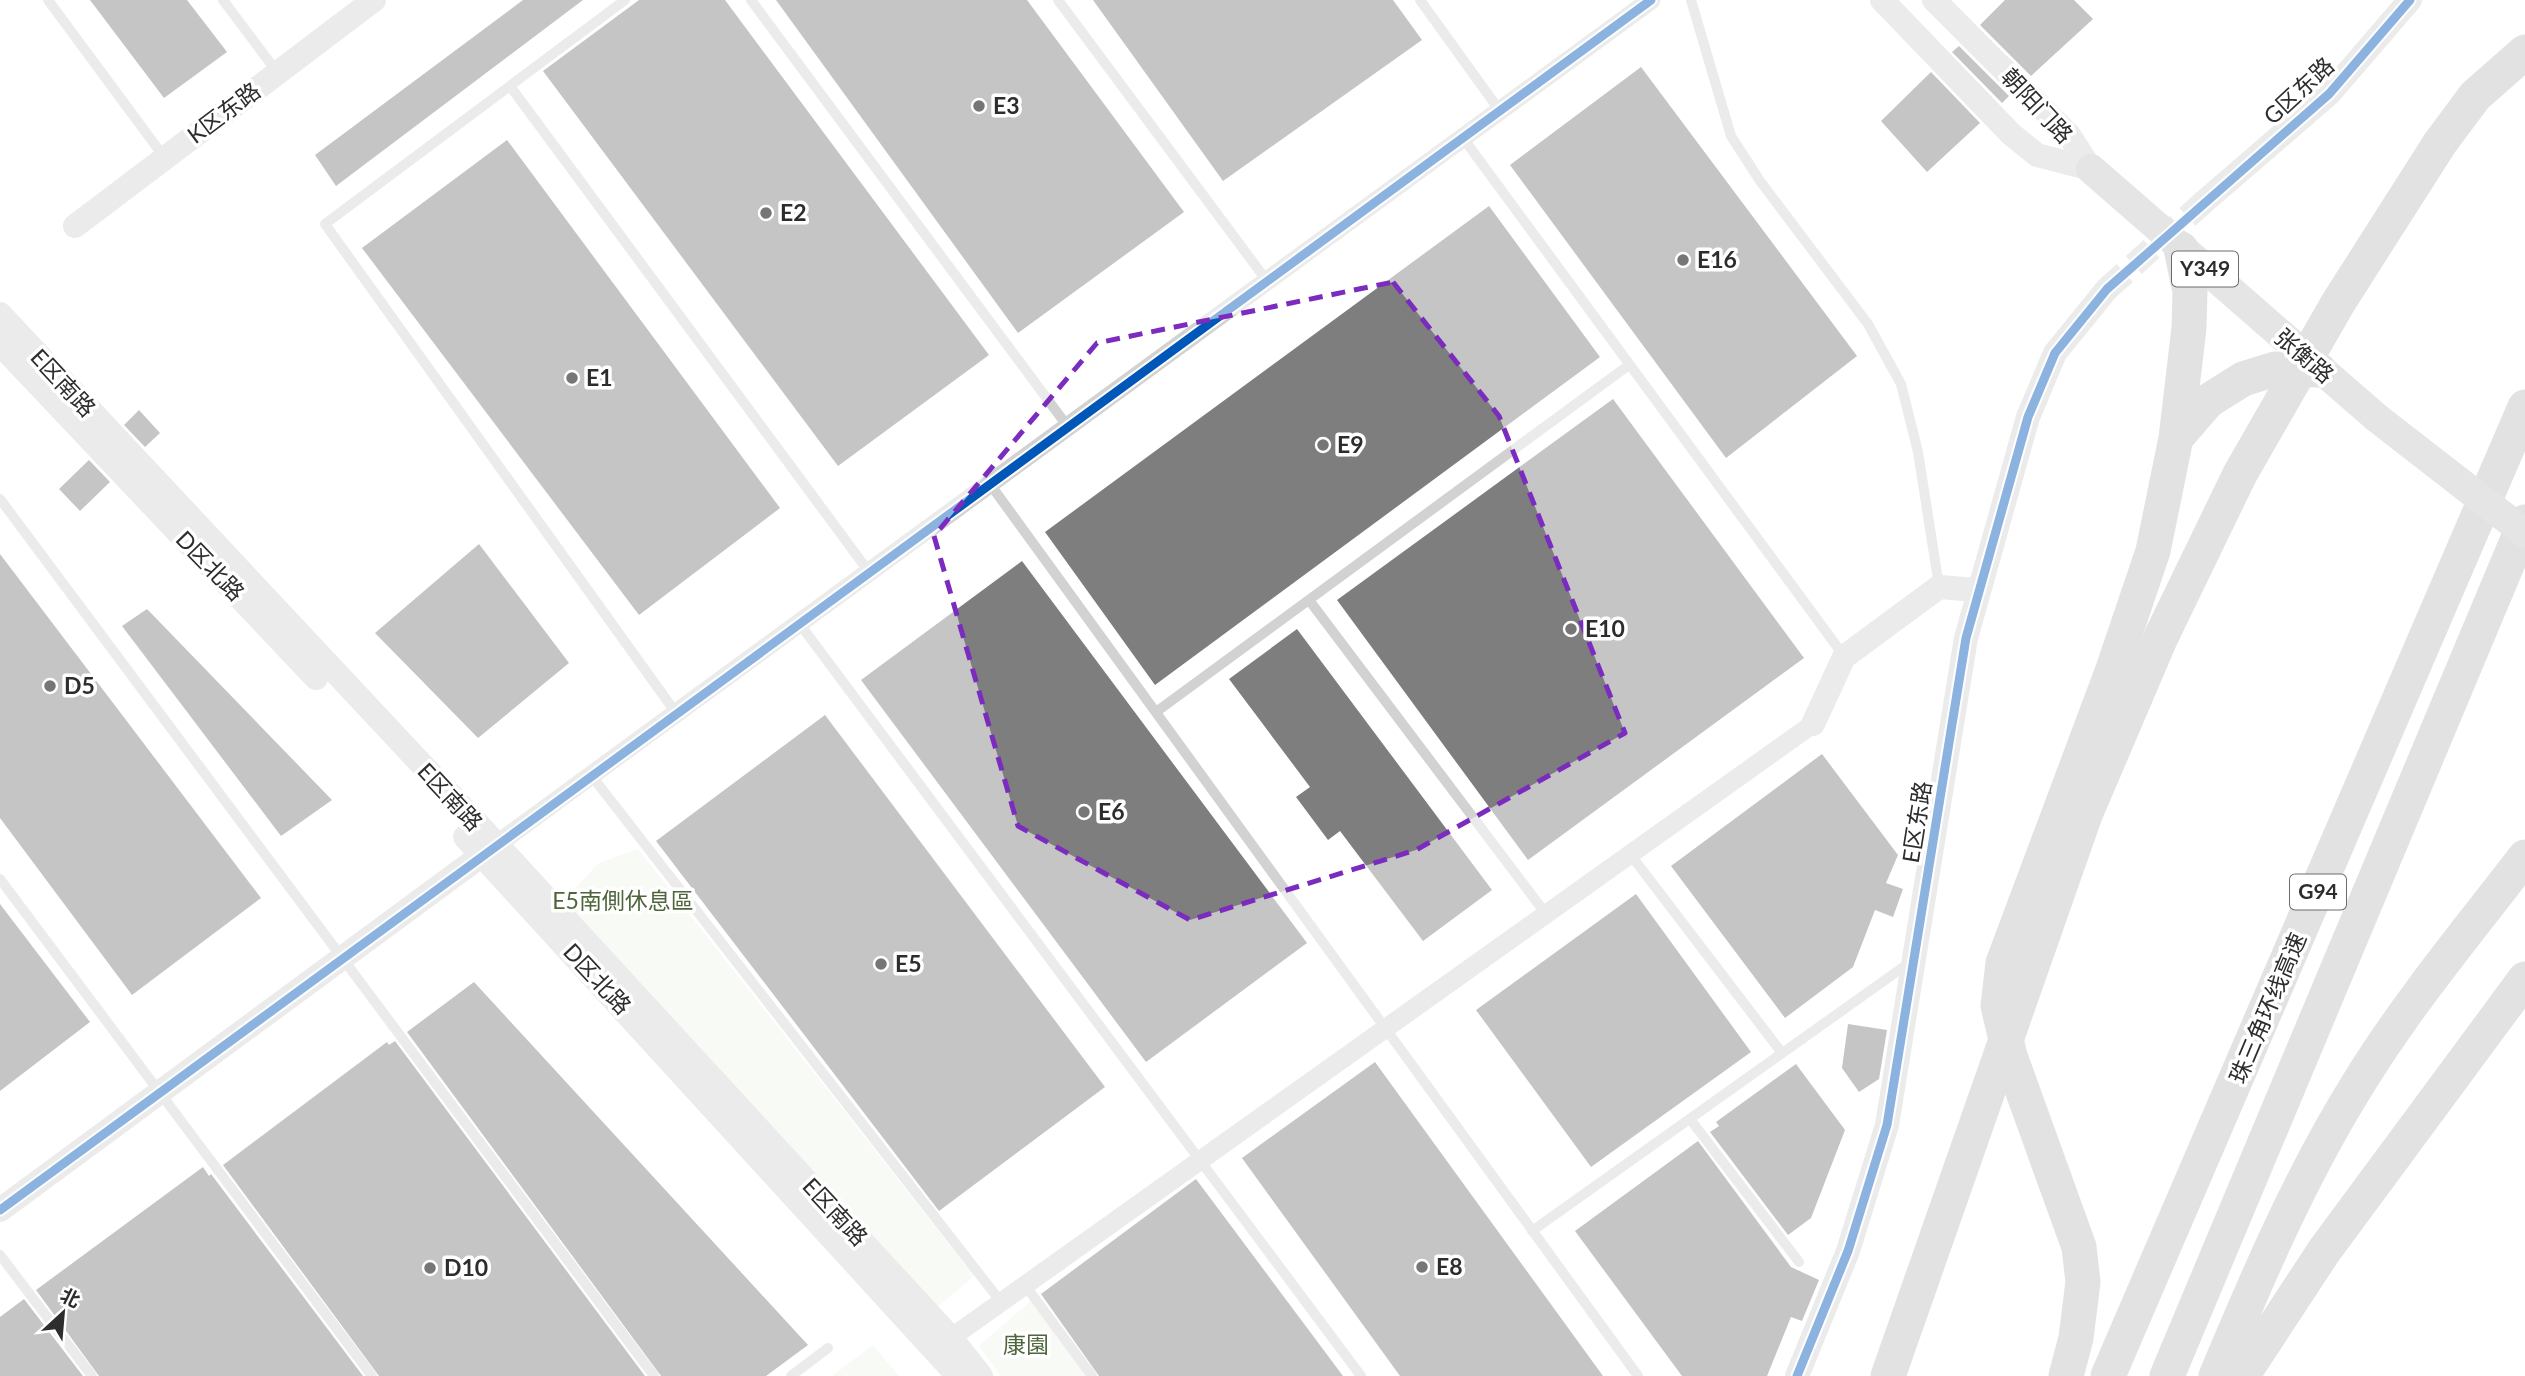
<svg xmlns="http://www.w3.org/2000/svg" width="2525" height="1376" font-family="Lato,'Noto Sans SC',sans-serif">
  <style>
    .green { fill: #f0f3eb }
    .building { fill: #7e7e7e }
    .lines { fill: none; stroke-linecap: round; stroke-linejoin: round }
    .tertiary-tunnel { stroke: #d5d5d5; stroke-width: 24; stroke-dasharray: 24 12; stroke-linecap: butt }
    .service { stroke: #d2d2d2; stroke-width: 10 }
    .minor { stroke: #d2d2d2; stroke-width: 19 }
    .tertiary { stroke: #d2d2d2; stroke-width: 24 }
    .primary { stroke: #c5c5c5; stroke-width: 30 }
    .motorway { stroke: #bfbfbf; stroke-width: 35 }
    .primary-bridge { stroke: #c5c5c5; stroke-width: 30 }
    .motorway-bridge { stroke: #bfbfbf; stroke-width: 35 }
    .cycleway-casing { stroke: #fff; stroke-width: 13 }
    .cycleway { stroke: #0057b8; stroke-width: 9 }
    .marked { fill: none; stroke: #7b2cbf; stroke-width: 5; stroke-dasharray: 14 9; stroke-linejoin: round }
    .poi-dot { fill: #767676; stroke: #fff; stroke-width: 2.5 }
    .labels { text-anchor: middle; stroke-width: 7; stroke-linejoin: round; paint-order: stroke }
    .shield { fill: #fff; stroke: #6c6c6c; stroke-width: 2 }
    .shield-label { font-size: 21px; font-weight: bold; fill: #2d2d2d }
    .street-label { font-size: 23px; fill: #2d2d2d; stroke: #fff }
    .poi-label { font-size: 23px; font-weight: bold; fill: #2d2d2d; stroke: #fff; text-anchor: start }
    .park-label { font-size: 23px; fill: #4f663d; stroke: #fff }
  </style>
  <rect width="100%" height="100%" fill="#fff"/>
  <path class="green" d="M638,849L974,1276L934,1310L575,914L573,890L599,863Z
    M1031,1301L1087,1376H1001L979,1346Z
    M873,1345L899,1376H832Z"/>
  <path class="building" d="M90,0H187L227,52L164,98Z
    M523,0H583L336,186L315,155Z
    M639,0H725L989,355L838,466L543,71Z
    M776,0H1027L1184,212L1018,333Z
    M1093,0H1393L1422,40L1223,181Z
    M2005,0H2074L2093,19L2031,76L1980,25Z
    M1959,46L2009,96L2002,103L1952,52Z
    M1641,67L1857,356L1726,458L1510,165Z
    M1931,72L1980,123L1927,172L1881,121Z
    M507,140L780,508L639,615L362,248Z
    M1489,206L1600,357L1155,685L1045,532Z
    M1613,399L1804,658L1528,860L1337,600Z
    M139,410L160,433L145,447L124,425Z
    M89,460L110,482L80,511L59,489Z
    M479,544L569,663L478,738L375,633Z
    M0,554L261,898L132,995L0,818Z
    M1022,561L1307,943L1146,1062L861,680Z
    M147,609L332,800L281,836L122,626Z
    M1297,629L1492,890L1423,941L1340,831L1328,840L1296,797L1310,787L1229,679Z
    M825,715L1105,1087L939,1211L656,841Z
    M1822,754L1898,855L1886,883L1903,889L1893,917L1875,910L1853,967L1785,1018L1671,866Z
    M1636,894L1751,1052L1591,1167L1476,1010Z
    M0,904L90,1022L0,1091Z
    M474,982L808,1345L766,1376H661L407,1032Z
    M1848,1024L1887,1030L1879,1079L1859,1092L1842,1068Z
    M395,1041L645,1376H379L223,1165L387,1042L389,1045Z
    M1375,1062L1603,1376H1400L1242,1158Z
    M1796,1064L1845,1130L1811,1218L1788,1235L1710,1132L1719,1126L1716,1122Z
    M1698,1141L1791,1267L1819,1280L1802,1321L1791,1317L1767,1376H1682L1575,1231Z
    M203,1167L209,1176L211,1174L363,1376H99L36,1290Z
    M1196,1179L1343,1376H1099L1041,1294Z
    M24,1299L83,1376H0V1317Z"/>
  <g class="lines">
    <path class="tertiary-tunnel" d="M2107,289L2205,201"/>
    <path class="service" d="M48,0L164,157
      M223,0L277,72
      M625,0L325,224L676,713
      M751,0L1068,427
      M1058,0L1267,281
      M1420,0L1500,111
      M1691,0L1731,136L1760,181L1868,324L1901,384L1918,452L1939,586
      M510,86L869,572
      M1463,138L1844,656
      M990,484L1638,1376
      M0,499L654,1376
      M1309,600L1546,914
      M799,623L1361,1376
      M1156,712L1629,365
      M591,775L1001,1302
      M1630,854L1782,1053
      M0,879L372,1376
      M1690,1119L1799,1262
      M1532,1231L1909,963
      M0,1255L92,1376
      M1025,1285L1092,1376
      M791,1376L828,1348"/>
    <path class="minor" d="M485,853L1651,0
      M941,1345L1813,724"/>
    <path class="tertiary" d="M1882,0L2011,134L2037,155L2091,169
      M1934,0L2069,135L2091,169
      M2205,201L2329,94L2410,0
      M75,226L374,0
      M0,314L501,849L951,1338L981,1376
      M0,344L316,678
      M1813,724L1844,657L1939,587L1978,590
      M465,837L958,1376
      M0,1210L482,855
      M1797,1376L1848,1251L1887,1125L1966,638L2028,417L2055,353L2107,289"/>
    <path class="primary" d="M2091,169L2377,418"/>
    <path class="motorway" d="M2176,438L2189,328L2190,291L2181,249
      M2066,1376L2076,1338L2083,1282L2079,1247L2010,1056L1998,1006L2003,963L2112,672L2153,551L2176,438L2208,401L2243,379L2275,369L2319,370
      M2108,1376L2525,407
      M2167,1376L2525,522
      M2216,1376C2258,1276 2300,1177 2358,1084C2407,1004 2468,931 2525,857
      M2242,1376L2324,1251L2525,979"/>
    <path class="primary-bridge" d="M2377,418L2525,533"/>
    <path class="motorway-bridge" d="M1888,1376L2085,815L2161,637L2240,474L2338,303L2440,143L2475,96L2525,52"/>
    <g class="cycleway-casing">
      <path id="cycleway" d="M0,1210L1651,0
        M1797,1376L1848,1251L1887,1125L1966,638L2028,417L2055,353L2107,289L2329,94L2410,0"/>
    </g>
    <use href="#cycleway" class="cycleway"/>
  </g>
  <path d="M0 0H2525V1376H0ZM1393,282L1499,416L1625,733L1416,850L1190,920L1018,826L934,536L1097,343Z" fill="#fff" fill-opacity=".55" fill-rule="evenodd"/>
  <path class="marked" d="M1393,282L1499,416L1625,733L1416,850L1190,920L1018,826L934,536L1097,343Z"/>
  <g class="poi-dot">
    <circle cx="979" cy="106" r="7"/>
    <circle cx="766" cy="213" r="7"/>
    <circle cx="1683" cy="260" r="7"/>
    <circle cx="572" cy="378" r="7"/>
    <circle cx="1323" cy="445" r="7"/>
    <circle cx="1571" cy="629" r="7"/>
    <circle cx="50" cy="686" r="7"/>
    <circle cx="1084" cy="812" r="7"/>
    <circle cx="881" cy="964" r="7"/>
    <circle cx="1422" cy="1267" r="7"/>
    <circle cx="430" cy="1268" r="7"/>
  </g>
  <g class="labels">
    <g class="shield">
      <rect x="2172" y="251.5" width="66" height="35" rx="5"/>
      <rect x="2290" y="874.5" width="56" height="35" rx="5"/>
    </g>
    <g class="shield-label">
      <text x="2205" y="276">Y349</text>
      <text x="2318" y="899">G94</text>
    </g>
    <g class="street-label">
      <text transform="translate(2299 91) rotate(-43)" y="8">G区东路</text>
      <text transform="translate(2037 106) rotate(47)" y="8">朝阳门路</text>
      <text transform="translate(224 113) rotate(-37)" y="8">K区东路</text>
      <text transform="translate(2304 356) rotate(41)" y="8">张衡路</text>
      <text transform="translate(63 383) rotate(47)" y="8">E区南路</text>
      <text transform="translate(210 566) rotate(46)" y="8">D区北路</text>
      <text transform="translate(450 797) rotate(47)" y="8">E区南路</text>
      <text transform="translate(1917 822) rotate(-81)" y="8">E区东路</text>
      <text transform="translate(597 979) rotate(47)" y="8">D区北路</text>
      <text transform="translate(2268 1008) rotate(-67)" y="8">珠三角环线高速</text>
      <text transform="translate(835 1212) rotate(47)" y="8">E区南路</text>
    </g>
    <g class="poi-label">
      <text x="993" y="114">E3</text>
      <text x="780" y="221">E2</text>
      <text x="1697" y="268">E16</text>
      <text x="586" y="386">E1</text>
      <text x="1337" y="453">E9</text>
      <text x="1585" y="637">E10</text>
      <text x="64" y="694">D5</text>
      <text x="1098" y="820">E6</text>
      <text x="895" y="972">E5</text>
      <text x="1436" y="1275">E8</text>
      <text x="444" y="1276">D10</text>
    </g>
    <g class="park-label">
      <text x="623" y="909">E5南側休息區</text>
      <text x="1026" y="1353">康園</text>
    </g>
  </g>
  <g transform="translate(63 1313) rotate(26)" stroke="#ffffff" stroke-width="5" paint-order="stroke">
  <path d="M0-5L12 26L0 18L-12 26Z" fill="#2d2d2d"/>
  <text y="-10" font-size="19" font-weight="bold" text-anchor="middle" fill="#2d2d2d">北</text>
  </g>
</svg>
